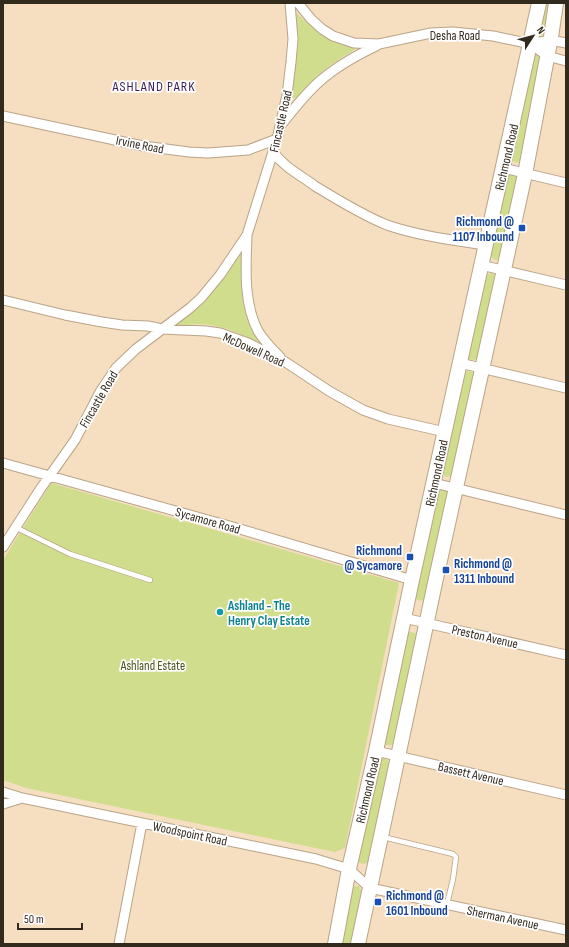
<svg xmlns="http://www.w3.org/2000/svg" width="569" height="947" font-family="'Sofia Sans Condensed',sans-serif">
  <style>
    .green { fill: #cfdd8c }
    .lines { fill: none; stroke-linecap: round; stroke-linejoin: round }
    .lane-casing { stroke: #baa487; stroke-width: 6 }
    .street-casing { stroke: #baa487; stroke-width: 11 }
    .primary-casing { stroke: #baa487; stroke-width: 16 }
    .lane { stroke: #fff; stroke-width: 4.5 }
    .street { stroke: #fff; stroke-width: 9 }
    .primary { stroke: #fff; stroke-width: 14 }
    .transit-dot { fill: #1a4fb4; stroke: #fff; stroke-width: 1.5 }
    .culture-dot { fill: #0f9aa8; stroke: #fff; stroke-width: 1.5 }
    .labels { text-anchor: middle; stroke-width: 3.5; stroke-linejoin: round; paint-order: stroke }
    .street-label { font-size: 13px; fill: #332a1e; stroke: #fff }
    .transit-label { font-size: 13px; font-weight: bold; fill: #164399; stroke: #fff; text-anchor: end }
    .culture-label { font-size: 13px; font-weight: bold; fill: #0d838f; stroke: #fff; text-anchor: start }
    .park-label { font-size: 13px; fill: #4b5317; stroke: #fff }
    .neighbourhood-label { font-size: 14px; letter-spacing: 1px; fill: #381f59; stroke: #fff }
  </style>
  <rect width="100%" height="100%" fill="#f6dec0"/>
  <path class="green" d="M545,3H550L544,35L541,37L538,32Z
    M296,13L318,32L338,42L355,47L354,50C350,53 345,55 341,58C323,69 308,83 296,99L292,97V93C296,67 299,39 296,13Z
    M537,51L541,54L522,161L516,163L511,158L535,53Z
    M510,172L516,174L518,177L500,259L495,260L490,256L508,174Z
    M241,246C244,259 242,273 242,287C242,309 251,328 263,345C244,335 221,324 199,324C191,324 184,326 177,326L176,324Z
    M491,273L494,274L495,277L478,359L471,360L468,358V354L485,276Z
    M468,371L472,372L474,375L453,476L446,477L442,473L465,372Z
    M51,483L399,583L345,848L335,852L26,788L3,780V560Z
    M441,489L446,490L448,492L426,596L424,600C419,601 417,601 414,597L438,490Z
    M410,632L415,633L418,636V644L394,743L391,745H385L383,741L408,634Z
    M381,757L387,758L389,765L368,861C365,865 362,864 358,862Z
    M354,886H359L362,892L352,944H340L351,889Z"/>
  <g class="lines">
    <g class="lane-casing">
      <path id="lane" d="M15,527L70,554L150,580
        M383,837L453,854L456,857L453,879L447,904"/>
    </g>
    <g class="street-casing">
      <path id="street" d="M298,3L311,19L322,29L333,36L354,43L379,44L431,33L453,32L493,36L531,44L550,40L566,43
        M531,44L547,56L566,61
        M3,116L143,146L189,152L208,153L248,150L277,139
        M281,125C293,110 305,94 320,81C337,66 357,55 378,45
        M273,152C284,167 300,175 315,186C338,200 362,215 387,225C419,236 453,240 485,245
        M503,168L566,183
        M247,236C246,267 243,302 258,331C264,341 272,349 280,357
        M481,265L566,285
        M3,300L65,315L102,322L122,325L148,326L162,329L206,331L220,333L248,343L287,363L329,391L363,410L388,419L445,432
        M460,363L566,388
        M3,463L233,527L412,580
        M434,483L566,515
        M3,547L41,488L75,440L100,392L116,368L136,349L190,308L201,298L220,275L247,235L277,139L287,95L291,62L293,39L290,3
        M404,618L566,655
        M376,751L566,795
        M3,792L22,798L316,859L349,869L370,888L566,930
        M3,804L22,798
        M119,944L142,823"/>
    </g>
    <g class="primary-casing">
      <path id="primary" d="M335,944L349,869L376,751L412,580L539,3
        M358,944L435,583L525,174L551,37L556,3"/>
    </g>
    <use href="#lane" class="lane"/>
    <use href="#street" class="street"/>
    <use href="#primary" class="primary"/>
  </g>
  <g class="transit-dot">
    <rect x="518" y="224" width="8" height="8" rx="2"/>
    <rect x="406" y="553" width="8" height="8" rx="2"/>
    <rect x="442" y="566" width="8" height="8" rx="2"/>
    <rect x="374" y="898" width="8" height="8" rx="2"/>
  </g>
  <circle class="culture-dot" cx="220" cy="612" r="4"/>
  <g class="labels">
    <g class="street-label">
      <text x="455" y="40">Desha Road</text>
      <text transform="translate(280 121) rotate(-77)" y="5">Fincastle Road</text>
      <text transform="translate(140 144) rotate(11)" y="5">Irvine Road</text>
      <text transform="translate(506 157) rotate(-77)" y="5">Richmond Road</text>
      <text transform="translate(254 349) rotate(24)" y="5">McDowell Road</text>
      <text transform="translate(98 399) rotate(-60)" y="5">Fincastle Road</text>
      <text transform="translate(436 473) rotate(-78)" y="5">Richmond Road</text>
      <text transform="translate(208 520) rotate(16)" y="5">Sycamore Road</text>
      <text transform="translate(485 636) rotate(13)" y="5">Preston Avenue</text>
      <text transform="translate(471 773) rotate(13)" y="5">Bassett Avenue</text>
      <text transform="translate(367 790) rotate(-77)" y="5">Richmond Road</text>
      <text transform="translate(190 833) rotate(12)" y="5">Woodspoint Road</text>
      <text transform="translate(503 917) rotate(12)" y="5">Sherman Avenue</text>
    </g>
    <g class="transit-label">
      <text x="514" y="226">Richmond @<tspan x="514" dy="15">1107 Inbound</tspan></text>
      <text x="402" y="555">Richmond<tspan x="402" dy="15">@ Sycamore</tspan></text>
      <text x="454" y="568" text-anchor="start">Richmond @<tspan x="454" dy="15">1311 Inbound</tspan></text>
      <text x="386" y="900" text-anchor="start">Richmond @<tspan x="386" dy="15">1601 Inbound</tspan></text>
    </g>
    <g class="culture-label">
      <text x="228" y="610">Ashland - The<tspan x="228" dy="15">Henry Clay Estate</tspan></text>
    </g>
    <g class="park-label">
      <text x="153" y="670">Ashland Estate</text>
    </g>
    <g class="neighbourhood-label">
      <text x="154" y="91">ASHLAND PARK</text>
    </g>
  </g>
  <rect width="569" height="947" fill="none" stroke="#332a1e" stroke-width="8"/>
  <g transform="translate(533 36) rotate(54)" stroke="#ffffff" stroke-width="3" paint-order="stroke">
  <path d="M0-3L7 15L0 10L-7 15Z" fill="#332a1e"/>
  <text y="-6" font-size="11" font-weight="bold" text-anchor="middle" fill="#332a1e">N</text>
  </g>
  <path d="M18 923v6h64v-6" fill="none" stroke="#332a1e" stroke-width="2"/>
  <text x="24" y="923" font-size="12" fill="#332a1e" stroke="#ffffff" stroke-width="3" paint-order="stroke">50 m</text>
</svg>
